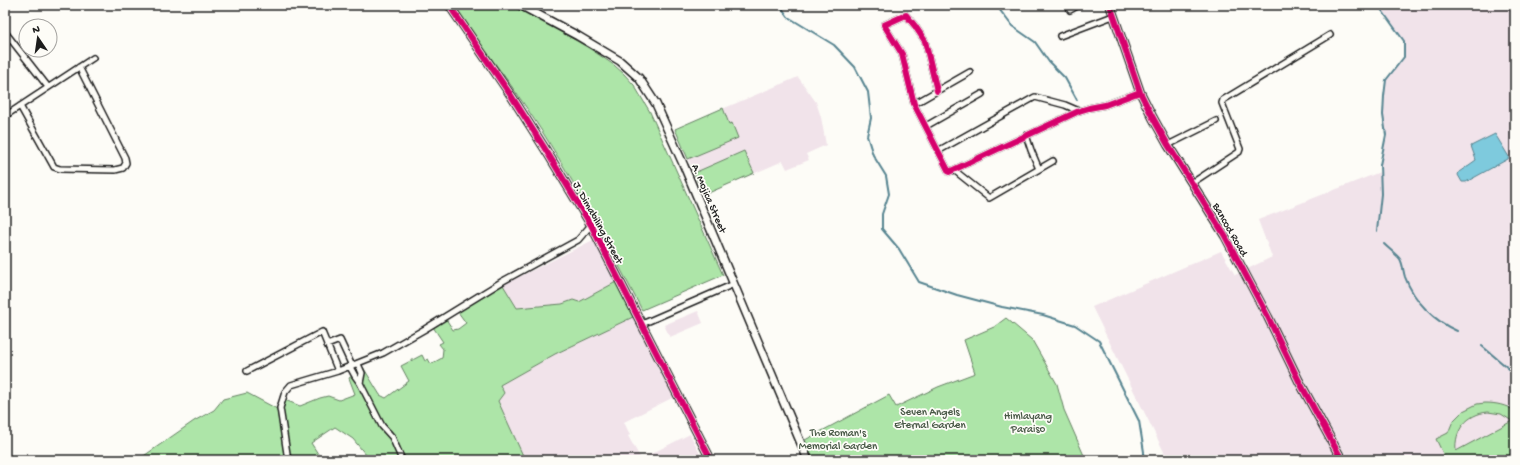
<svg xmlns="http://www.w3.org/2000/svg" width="1520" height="465" font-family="'Gochi Hand',sans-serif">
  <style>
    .built { fill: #f1e3ea }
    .green { fill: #ade5a8; stroke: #648062; fill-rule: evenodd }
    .water { fill: #7ecadd; stroke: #578490 }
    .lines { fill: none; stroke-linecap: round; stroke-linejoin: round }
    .stream { stroke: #578490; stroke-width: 2 }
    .street-casing { stroke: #1c1c1c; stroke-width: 8 }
    .secondary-casing { stroke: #1c1c1c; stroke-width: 10 }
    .street { stroke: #fdfcf7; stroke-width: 5 }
    .secondary { stroke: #fdfcf7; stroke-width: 7 }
    .cycleway-casing { stroke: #fdfcf7; stroke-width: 8 }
    .cycleway { stroke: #d6006c; stroke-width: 6 }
    .labels { text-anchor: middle; stroke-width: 3.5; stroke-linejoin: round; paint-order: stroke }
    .street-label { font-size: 11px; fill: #1c1c1c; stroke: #fdfcf7 }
    .park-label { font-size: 11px; fill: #485846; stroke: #fdfcf7 }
  </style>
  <rect width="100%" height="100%" fill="#fdfcf7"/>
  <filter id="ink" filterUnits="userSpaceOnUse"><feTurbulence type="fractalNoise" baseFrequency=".025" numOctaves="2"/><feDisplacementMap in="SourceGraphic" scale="8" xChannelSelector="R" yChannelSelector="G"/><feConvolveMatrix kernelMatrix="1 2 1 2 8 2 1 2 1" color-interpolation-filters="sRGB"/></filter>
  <g filter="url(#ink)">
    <path class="built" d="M1378,5H1515V460H1168L1092,307L1221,251L1235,275L1272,257L1258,220L1380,172V165L1386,135L1383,115L1384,96L1386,80L1404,57V41Z
      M798,77L816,102L821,117L826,145L806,154L809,160L787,169L783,161L704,195L675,129Z
      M595,239L616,282L579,302L573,300L562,304L517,308L503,285Z
      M698,311L703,323L670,337L664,325Z
      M633,317L674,397L624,422L630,435L628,436L641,459L690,434L703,460H525L498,401L504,393L500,385L554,354Z"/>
    <path class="green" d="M459,5H514L589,48L614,65L624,74L634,85L650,112L723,275L642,310C606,241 570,172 526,107C503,73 478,41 454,9Z
      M723,108L729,124L732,123L738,138L688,159L675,129Z
      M744,151L754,173L704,195L694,173Z
      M616,282L633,317L555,354L500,385L504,393L498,401L525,460H406L391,430C384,427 370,398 366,390C363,384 364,380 358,376L359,369L363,367L380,395L386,398L409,381L401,366L422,355L425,361L428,359L431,364L442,358L443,349L439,344L443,342L433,327L446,319L453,330L458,329L466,323L458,312L483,296L503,285L517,308L562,304L573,300L579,302Z
      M1006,318L1032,340L1057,384L1064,410L1086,460H813L805,440L889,395L896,407L938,387L975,373L964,340L994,327Z
      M352,376L359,384L364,397L382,430L388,435L399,460H370L353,439L335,427L311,443L322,460H291L283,410L285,400L300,406L320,398L328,396L339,400L355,394L349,378Z
      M247,393L277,409L285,460H138L194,421L214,410L223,399Z
      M1485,403C1496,403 1506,405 1515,411V460H1446L1436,439L1448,433L1453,421L1463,411L1477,404ZM1488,412L1501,414L1512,421L1456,451C1454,430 1467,414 1488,412Z"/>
    <path class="water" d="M1495,134L1509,157L1508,159L1466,182H1462L1458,175L1459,172L1476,160L1471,146Z"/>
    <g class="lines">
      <path class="stream" d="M780,5L788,17L834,45L855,67L868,92L871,118L867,136L873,155L886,176L889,194L882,214V229L899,249L919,282L957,295L1002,307L1043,315L1075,325L1099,341L1139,421L1144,452V460
        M996,5L1012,26L1035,42L1049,62L1065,78L1077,100
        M1377,231L1381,194L1380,165L1386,135L1383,115L1384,96L1386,80L1404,57V41L1378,5
        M1384,244C1389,249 1396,254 1400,259C1403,264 1403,271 1405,277C1414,301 1434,321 1457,331
        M1482,346L1515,374"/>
      <g class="street-casing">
        <path id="street" d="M1070,10L1079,5
          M5,32L48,87
          M1060,36L1113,16
          M937,91L925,41L915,26L906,15L884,25L902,54L914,104L949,172L1079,111L1089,108L1105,105L1140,92
          M914,104L970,72
          M20,106L54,167L60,169L115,170L123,168L126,163L125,158L79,67
          M5,116L93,58
          M926,126L982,94
          M1026,135L1031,150L1039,169
          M1168,145L1216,121
          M938,151L1035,97L1065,105L1079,111
          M954,170L989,198L1053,161
          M1192,183L1239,152L1240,149L1222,103L1223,100L1330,35
          M642,324L734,284
          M327,345L340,340L352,366
          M358,364L362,373L360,383
          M350,367L355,376L360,383L382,426L392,437L402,460
          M247,371L322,332L338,371
          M288,460L280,408L285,392L291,385L338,371L383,353L425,329L503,281L578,240L591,225"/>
      </g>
      <g class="secondary-casing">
        <path id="secondary" d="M449,5L512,97L547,152L591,225L711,460
          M520,5L578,36L620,61L639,78L656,104L684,166L808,460
          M1110,5L1140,92L1153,118L1168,145L1225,236L1268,317L1299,381L1342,460"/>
      </g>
      <use href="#street" class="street"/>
      <use href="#secondary" class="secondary"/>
      <g class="cycleway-casing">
        <path id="cycleway" d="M449,5L512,97L547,152L591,225L711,460
          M1110,5L1140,92L1153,118L1168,145L1225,236L1268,317L1299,381L1342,460
          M937,91L925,41L915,26L906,15L884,25L902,54L914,104L949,172L1079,111L1089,108L1105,105L1140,92"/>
      </g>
      <use href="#cycleway" class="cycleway"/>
    </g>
  </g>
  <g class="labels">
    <g class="street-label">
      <text transform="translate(710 198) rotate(67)" y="4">A. Mojica Street</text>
      <text transform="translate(599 222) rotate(61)" y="4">J. Dimabiling Street</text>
      <text transform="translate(1231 229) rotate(60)" y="4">Bancod Road</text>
    </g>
    <g class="park-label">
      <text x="930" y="415">Seven Angels<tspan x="930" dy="13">Eternal Garden</tspan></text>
      <text x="1028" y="419">Himlayang<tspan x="1028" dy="13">Paraiso</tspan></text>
      <text x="838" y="436">The Roman's<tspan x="838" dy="13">Memorial Garden</tspan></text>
    </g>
  </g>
  <rect width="1520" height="465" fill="none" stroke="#fdfcf7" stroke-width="20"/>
  <rect x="10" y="10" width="1500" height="445" fill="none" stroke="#1c1c1c" stroke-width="1.5" filter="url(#ink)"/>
  <g transform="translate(38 38) rotate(347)"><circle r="19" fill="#fdfcf7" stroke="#a3a29f"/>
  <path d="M0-3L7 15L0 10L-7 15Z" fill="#1c1c1c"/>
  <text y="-6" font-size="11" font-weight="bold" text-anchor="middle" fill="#1c1c1c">N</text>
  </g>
</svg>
